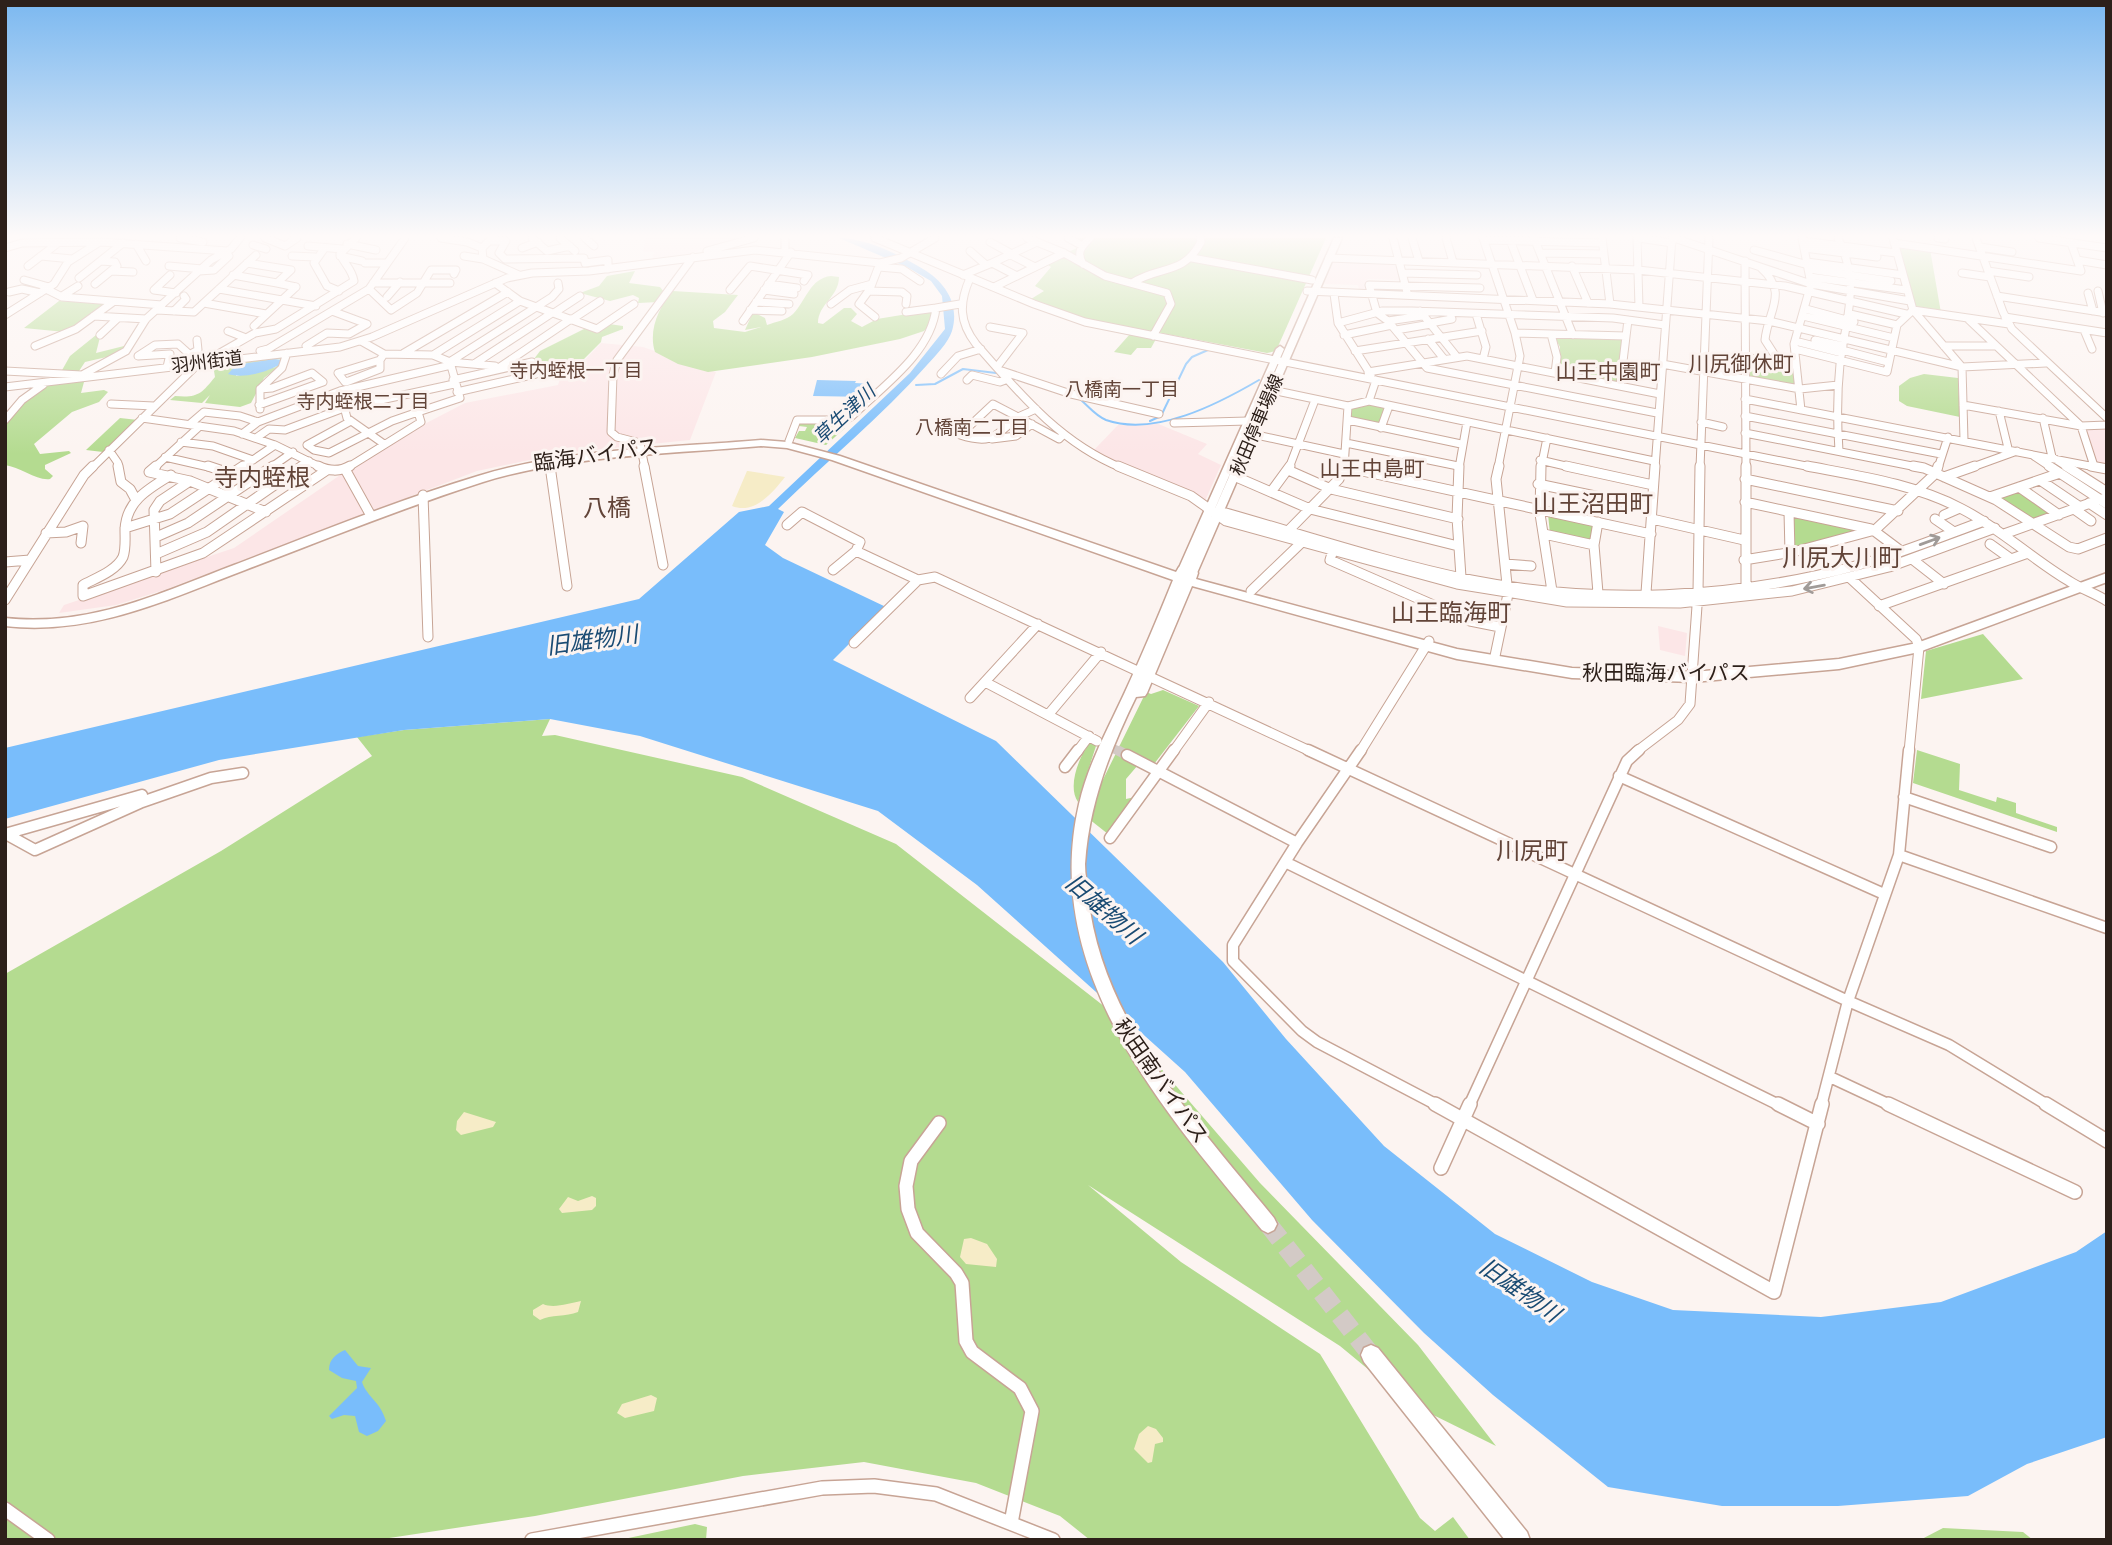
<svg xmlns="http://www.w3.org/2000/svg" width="2112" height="1545" font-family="'Work Sans','Noto Sans JP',sans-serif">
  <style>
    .commercial { fill: #fce6e7 }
    .green { fill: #b4db90; fill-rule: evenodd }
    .sand { fill: #f6ecc7 }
    .water { fill: #79bdfb }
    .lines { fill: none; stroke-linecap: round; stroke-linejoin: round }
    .stream { stroke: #79bdfb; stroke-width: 2 }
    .minor-tunnel-far1 { stroke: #d3cac6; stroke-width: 9; stroke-dasharray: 9 4.5; stroke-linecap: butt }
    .minor-tunnel { stroke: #d3cac6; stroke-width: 10; stroke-dasharray: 10 5; stroke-linecap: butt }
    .highway-tunnel { stroke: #d3cac6; stroke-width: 19; stroke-dasharray: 19 10; stroke-linecap: butt }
    .minor-far3-casing { stroke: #c7a495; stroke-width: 9 }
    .minor-far2-casing { stroke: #c7a495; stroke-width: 11 }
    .minor-far1-casing { stroke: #c7a495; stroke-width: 13 }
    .minor-casing { stroke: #c7a495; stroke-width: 16 }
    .major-casing { stroke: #c7a495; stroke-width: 3 }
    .highway-casing { stroke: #c7a495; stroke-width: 3 }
    .minor-far3 { stroke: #fff; stroke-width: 7 }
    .minor-far2 { stroke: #fff; stroke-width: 9 }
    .minor-far1 { stroke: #fff; stroke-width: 10 }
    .minor { stroke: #fff; stroke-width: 13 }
    .major { fill: #fff; fill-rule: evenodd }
    .highway { fill: #fff; fill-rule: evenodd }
    .oneway { stroke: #a09b98 }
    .labels { text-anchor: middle; stroke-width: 6; stroke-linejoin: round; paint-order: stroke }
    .far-street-label { font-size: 18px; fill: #2d201a; stroke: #fcf4f1 }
    .far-neighbourhood-label { font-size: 19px; fill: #624438; stroke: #fcf4f1 }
    .far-water-label { font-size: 19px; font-style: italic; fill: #1a4b73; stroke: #fcf4f1 }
    .far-quarter-label { font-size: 21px; fill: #624438; stroke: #fcf4f1 }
    .street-label { font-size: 21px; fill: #2d201a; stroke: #fcf4f1 }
    .water-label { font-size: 23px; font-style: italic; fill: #1a4b73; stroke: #fcf4f1 }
    .quarter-label { font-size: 24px; fill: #624438; stroke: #fcf4f1 }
  </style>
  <rect width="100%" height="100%" fill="#fcf4f1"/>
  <path class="commercial" d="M645,238H740L703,248L687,257L652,262L654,252H643Z
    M1334,260L1397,262L1401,280L1367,279L1370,294H1360L1358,285L1324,284Z
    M601,343L643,347L716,372L690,440L563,453L477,471L167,589L116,605L59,613L64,605L234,548L384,445L465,403L558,385L560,379L583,369V362Z
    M1156,423L1207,444L1198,454L1221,465L1205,501L1093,451L1118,425Z
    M2107,426V467L2095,464L2085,428Z
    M1658,626L1687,633L1685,656L1660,650Z"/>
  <path class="green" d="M1079,238H1326L1276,351L1267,353L1087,319L1031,299L1044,291L1035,286L1051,267L1045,263L1077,248L1080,244L1074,242Z
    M1896,244L1930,249L1941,313L1916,310Z
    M635,271L629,283L660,287L664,292L658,302L638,303L639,298L633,295L610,301L580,293L599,286L607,276Z
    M831,276L839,277C839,297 818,304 818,323L823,324L844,308H851L857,314L851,321L862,327L877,319L932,310L930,324L924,331L900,339L812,357L708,372L678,364L655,352C648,331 659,306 673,291L738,295L725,312L713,321L714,328L745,332L761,327L745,330L753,312L765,318L767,325C775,322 787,320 793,314C806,301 810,278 831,276Z
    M59,301L106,304L65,332L24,328Z
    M609,324L623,326V329L602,337L601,342L581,362V369L565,376L543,379L534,359L540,351L584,329L593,330Z
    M1130,334L1156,339L1151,348H1137L1131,355L1114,352Z
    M96,335L100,337L96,353L128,345L111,356L85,362L79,371L61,372L70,356Z
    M1554,336L1623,338L1618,382L1558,371L1560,347Z
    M281,356L285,362L264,378L251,403L240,407L205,403L210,395L202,403L170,400L175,396C198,398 201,394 215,377L213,365ZM280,359L276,367L236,376V365Z
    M1745,357L1797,369L1800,389L1746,378Z
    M1924,374L1958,378L1960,417L1907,406L1899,401V386L1910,378Z
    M81,381L84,382L81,393L104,390L108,392L99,402L72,412L34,444L40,454L69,451L71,453L45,465V469L53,476L50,479C37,481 20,467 5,465V423C14,416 17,410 24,402C36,383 61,383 81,381Z
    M1369,402L1387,406L1380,427L1350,419V407Z
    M120,418L138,420L103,452L86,450Z
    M799,422H835L834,427L845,428L826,445L795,438L799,431H805L807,427L799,426Z
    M2021,488L2056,512L2034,520L1995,497Z
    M1548,514L1594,525L1592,542L1550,534Z
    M1793,515L1869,530L1793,547Z
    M1983,634L2023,679L1921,699L1926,651Z
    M1163,690L1199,706L1154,764L1138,765L1126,779V799L1135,797L1108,834L1089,819L1091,804L1146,692L1151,694Z
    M550,719L542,736L555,735L742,777L896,844L1114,1014L1260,1183L1418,1345L1496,1446L1409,1403L1340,1346L1088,1185L1181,1262L1320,1354L1420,1518L1435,1531L1453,1517L1470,1540H1090L1060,1516L976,1483L864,1462L743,1476L535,1516L376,1540H5V974L221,851L372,756L357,737L404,730Z
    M1091,742L1096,746L1078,802C1067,787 1079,755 1091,742Z
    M1917,750L1960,764L1959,790L1996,802L1997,797L2016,803V813L2057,827V832L1913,783Z
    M695,1524L707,1527L706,1540H619Z
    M1943,1528L2023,1532L2033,1540H1920Z"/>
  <path class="sand" d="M747,471H748L785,477C773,492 755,515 732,506Z
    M464,1112L496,1122L493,1127L461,1135L456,1130L457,1121Z
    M592,1196L596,1198V1206L592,1210L562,1213L559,1209L568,1197L578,1201Z
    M971,1238L987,1244L997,1259L996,1267L966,1264L960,1257L964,1239Z
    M581,1301L578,1312C566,1317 551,1314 540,1320L533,1315V1310L543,1304C554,1309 569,1303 581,1301Z
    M651,1395L657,1398L654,1411L625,1418L617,1413L622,1404Z
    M1148,1426L1156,1429L1163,1438V1442L1155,1444L1152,1462L1148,1463L1134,1449L1139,1434Z"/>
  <path class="water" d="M839,238C866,238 900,255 923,269C945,282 960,304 952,331C948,343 936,355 927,365C881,417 827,461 778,509L784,512L765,545L783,558L886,607L833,660L996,741L1223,962L1286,1039L1384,1146L1495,1234L1592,1282L1673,1310L1821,1317L1941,1302L2076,1252L2107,1231V1437L2027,1464L1968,1496L1838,1506H1722L1608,1487L1493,1395L1424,1333L1312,1220L1185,1072L977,885L878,811L640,736L550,719L404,730L219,760L5,819V748L639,599L739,512L769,506L910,373L945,329L942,296L931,281L907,267Z
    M274,359L282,360L281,364C267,372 244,379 228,374L236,365Z
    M817,380L856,381L855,383L872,384L869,397L813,396Z
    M345,1350L358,1366L371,1368L362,1382C367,1397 380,1401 386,1421L378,1431L367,1436L359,1432L355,1416L344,1415L332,1419L329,1416L357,1388L356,1381L342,1378L329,1370C329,1359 336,1354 345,1350Z"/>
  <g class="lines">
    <path class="stream" d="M916,385L935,384L963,369L996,373
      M1081,400C1089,407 1096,416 1106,420C1155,437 1218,404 1259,380
      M1150,421L1161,416L1186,364L1192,357L1208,350"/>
    <path class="minor-tunnel-far1" d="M1101,743L1121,752"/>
    <path class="minor-tunnel" d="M1117,750L1127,755"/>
    <path class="highway-tunnel" d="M1268,1224L1371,1355"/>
    <g class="minor-far3-casing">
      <path id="minor-far3" d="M180,238L203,242
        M265,238L285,246L297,238
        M441,238L467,242L482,248
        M492,238L482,248L483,259L519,275
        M532,238L547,251L570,246
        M560,238L575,251
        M585,238L594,246
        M785,238V251
        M875,238L1034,304L1085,322L1816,468
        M1027,238L1064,253L1105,276L1167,293L1171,304L1153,336
        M1068,238L1081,245
        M1393,238L1407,292
        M1412,238L1419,261
        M1446,238L1453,262
        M1483,238L1515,333L1520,356L1498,468
        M1534,238L1573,335
        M1602,238L1610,304
        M1637,238L1639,307
        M1639,238L1672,243
        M1674,238L1811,284L1910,301
        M1838,238C1861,285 1846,316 1840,364C1837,393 1837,422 1839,451
        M1893,238L1913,310L1962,367L1964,440
        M1938,238L1945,239
        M1976,238L2003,312L2012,329L2107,418
        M2039,238L2107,248
        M1484,240L1602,243
        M1510,240L1533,300
        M489,241H506L499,253L505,259L584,258L585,263L608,260V269
        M1803,241L1896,253
        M990,242L1012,254
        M1894,243L2081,271L2071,243
        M136,244L146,261
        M347,244L376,250
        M253,245L266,249
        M308,246L342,249
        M1980,247L2012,252
        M5,248L22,243L101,242L227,251
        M522,248L538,242
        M1804,248L1877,257
        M324,249L314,263L327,286L339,291
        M1754,250L1808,265
        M707,251L754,238
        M970,251L986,265
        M1541,253L1604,254
        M1011,255L1035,267
        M41,256L72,259
        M292,256L315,257
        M340,256L362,261
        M464,256L483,259
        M1192,258L1312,280
        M1329,258L1638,270L1785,286L1906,314
        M2077,260L2107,265
        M1745,261L1746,468
        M1807,262L1903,275
        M247,263L291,270L277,283L296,287
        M365,263H387
        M1083,264C1076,252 1081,247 1090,238
        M28,266L58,243
        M169,266L202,269
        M1572,266L1588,303
        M879,267L902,269L920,281
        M1761,268C1789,293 1768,310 1765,340L1774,354L1789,366
        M1808,269L1891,281
        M111,271L133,272
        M199,271L214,270L229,256L226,253
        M1988,271L2029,277
        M1403,273L1477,275
        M1962,273L1990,277
        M170,275L154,290L176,293
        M233,275L277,283
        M963,275L992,263
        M1017,276L992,263L1037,242
        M1810,277L1906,290
        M79,278L123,243
        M970,278C959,303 959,322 976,344C1019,393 1060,443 1122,468
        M24,280L49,287
        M373,283H450
        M495,283L520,301L597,329L634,304
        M1132,283C1160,265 1183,276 1201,242L1200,238
        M95,284L117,266L115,262L101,261
        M768,284L797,288
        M994,287L1064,253
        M1480,288L1369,285L1377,313L1388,321L1427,368L1657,413
        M46,289L62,297L162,305
        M219,289L316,306
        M369,289L391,310L417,293L431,270H456L454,274
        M730,290L750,266L808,275L804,281
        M764,290L794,294
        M868,291L902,292L907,296L906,304
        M1307,291L1610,304L1769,321L1962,367L2046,363
        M2098,291L2103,313
        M9,292L22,289L40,293
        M2088,293L2093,311
        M1334,294L1338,323L1371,375
        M62,296L78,286
        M1997,296L2107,313
        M387,297L400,282
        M756,302L789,304
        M204,303L266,314
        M831,304L850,290L872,284
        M1806,309L1854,322
        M157,310L194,312L256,255
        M750,310L782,311
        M174,311L186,299L184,296
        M1420,311L1457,357
        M906,312L936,308
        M554,313L580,296
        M1476,314L1486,347L1483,359
        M1850,314L1897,325
        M5,315L54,284L68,262L98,243
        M94,316L146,319
        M1803,316L1894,338
        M875,317L859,304L870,289L880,263
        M2005,317L2107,333
        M1968,319L2081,426L2094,466
        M571,320L600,301
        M743,321L791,252
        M1388,321L1422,316
        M1338,323L1382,311H1412L1613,318L1665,325
        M1430,323L1452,319L1450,313
        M254,326L296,287
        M990,327L1023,333L997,367
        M1396,330L1431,324
        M2084,330L2092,349
        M228,331L246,338
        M1515,333L1626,336
        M1551,334L1557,357L1555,373
        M100,335L118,318
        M1344,335L1392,325
        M1428,339L1444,359
        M1815,340L1843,346
        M361,341L384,354L433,355L450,362L495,366
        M1795,341L1842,353
        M35,346L76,329L113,302
        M306,346L327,333L349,334L367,324L332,311
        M1944,346H1996
        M1795,349L1887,372L1897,325L1913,310L2009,324
        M1842,350L1888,362
        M260,351L268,349L369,289L405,238
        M1355,351L1482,331
        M404,353L508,292
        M433,355L520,301
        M187,356L198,350L197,340
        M218,357L220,353L255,333L276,329L354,281C352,269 345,265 340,254L356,238
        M1745,357L1787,365
        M380,360V369L349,381L345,382L338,373Z
        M380,360L384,354
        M451,361L552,297L559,289L558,283
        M474,364L552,313
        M1662,364L1800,389L1838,385
        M167,367L170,354L138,356L155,345L178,344L188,353L184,361
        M500,367L571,319
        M5,371L82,375L126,351L146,319L211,260L231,249L240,238
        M1002,371L1071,394L1159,414
        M1368,372L1467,356L1660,394
        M941,374L958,356L981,349
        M453,380L532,362L536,374L457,392
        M967,380L972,375L1000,382L1008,379
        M1620,386L1628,320
        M5,387L340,347L372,337L507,278L532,273L589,271L755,250L880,263L901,258L935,238
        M1272,390L1348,406L1369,401L1654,461
        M340,391L347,418L384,444
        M1745,399L2100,468
        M1369,401L1376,380
        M111,404L154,406
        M993,404L1018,417C994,437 991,445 960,435Z
        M259,405L323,382L312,373L272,388L260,389
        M1963,405L2081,426L2107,425
        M260,409V389L282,368L287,353
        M1801,410L1794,344L1811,284L1802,238
        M1999,411L2008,448
        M1745,416L1941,454
        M1018,417L1059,439L1064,434
        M1018,417L1036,409
        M142,418L234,431L275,445L322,468
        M2043,418L2052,457L2069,468
        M5,420L22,400L43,385
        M1348,420L1461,444
        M351,421L307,445L314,450L329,453L392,421L418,412
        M258,422L340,391L451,365
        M1701,422L1723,427
        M1174,423L1248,421
        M190,424L204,412L240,416L258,422L242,434
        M1381,428L1389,406
        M1745,433L1922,468
        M1252,434L1344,454
        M256,438L269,429L285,430L344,408L454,384
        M992,439L1016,436L1032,424
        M789,441L797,420H846L852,416C883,386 931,353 936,308L960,304
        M181,442L213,446L253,460
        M1346,443L1458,466
        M109,450L118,463V468
        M2034,456L2052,468
        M165,457L213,468
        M1540,460L1574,468
        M550,463L551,468
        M1344,467L1347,468
        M92,468L199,363
        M154,468L200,426
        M241,468L275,445
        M270,468L293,452
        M300,468L309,461
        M347,468L421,422L418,412L460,398L450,362
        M645,468L640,443L617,437L611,432L613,375L617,360L693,257
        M1289,468L1315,400
        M1344,468L1348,406
        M1459,468L1467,422
        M1541,468L1547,438
        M1655,468L1672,238
        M1700,468L1709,238
        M1938,468L1948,437
        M1970,468L2017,451"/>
    </g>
    <g class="minor-far2-casing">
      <path id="minor-far2" d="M118,466L121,482L130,489L136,500
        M156,466L149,472L190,481L266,512
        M208,466L232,474
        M318,466C328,471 340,472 350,466
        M550,466L567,586
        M644,466L663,565
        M1118,466L1191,496L1226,521L1457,584L1567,602L1680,603L1792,591L1889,567L1995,528
        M1459,466L1457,518L1461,577
        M1541,466L1540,514L1552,591
        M1566,466L1653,485
        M1746,466V586
        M1807,466C1859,476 1915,484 1962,509C2001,529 2032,559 2069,581C2081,589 2095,593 2107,601
        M1913,466L1924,468L1996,500L2069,547L2078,549L2107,538
        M2049,466L2107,504
        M2066,466L2107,492
        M2091,466L2107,469
        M1344,467L1651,534
        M345,469L370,514
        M1288,470L1331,489L1458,519
        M171,475C148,489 126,501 125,530C125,539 126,549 123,557C116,571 96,578 83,585V596L203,553L327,470
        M1234,476L1310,509L1458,546
        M1944,477L1975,466
        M1745,479L1898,511
        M2040,480L2080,507
        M1538,484L1652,508
        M2019,487L2059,515
        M1271,492L1290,466
        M423,495L428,637
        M1990,497L2060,473
        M1745,502L1871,529
        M2089,503L2107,515
        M2074,509L2091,521
        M1789,512L1790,553
        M1219,514L1226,513C1307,536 1388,563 1471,580C1597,605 1735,599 1859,565C1902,553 1943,536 1984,521
        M1944,515L1960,508
        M1652,519L1744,540
        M1935,519L1954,532
        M1598,522L1594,545L1598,593
        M787,525L802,512L860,542L856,551L918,580
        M125,528L170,514L243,466
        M1289,530L1339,479L1344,466
        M1873,530L1901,551
        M46,533L66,532L83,526L81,543
        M1544,534L1594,545
        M2004,534L2107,497
        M156,537L188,523L273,466
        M1990,544L2011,559
        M1333,550L1330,560L1470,621L1500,627
        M156,554L207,532L302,466
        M1912,559L1944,584
        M1744,560L1793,552L1875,530L1936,473L1938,466
        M5,562L30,560
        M1505,564L1531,566
        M833,570L856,551
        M156,572L154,510L160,501L190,481
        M1850,578L1916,639L1919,647L1909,752
        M1251,591L1300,544
        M1646,593L1655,466
        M5,600L84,475L93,466
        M1879,606L2028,553
        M854,643L918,580L935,577L1312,752
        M1495,656L1508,594L1496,479L1499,466
        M985,682L1097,741
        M970,698L1038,624
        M1048,715L1101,652
        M1077,752L1089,736
        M1173,752L1209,702
        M1360,752L1429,641
        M1636,752L1678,720L1690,704L1698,592L1700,466"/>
    </g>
    <g class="minor-far1-casing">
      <path id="minor-far1" d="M1308,750L1848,1001L1949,1045L2049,1106
        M1361,750L1297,843L1233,945V961L1302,1031L1317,1042L1439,1106
        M1127,755L1297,843
        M1065,767L1078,750
        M1619,776L1884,894
        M1904,797L2051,847
        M5,834L142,795V802L211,778L243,773
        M6,834L35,850L142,802
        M1110,838L1174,750
        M1899,855L2107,928
        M1285,862L1781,1106
        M1830,1077L1892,1106
        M1469,1106L1627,761L1639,750
        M1821,1106L1848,1001L1899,855L1909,750"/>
    </g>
    <g class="minor-casing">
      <path id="minor" d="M1435,1104L1774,1292L1822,1104
        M1778,1104L1818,1124
        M1888,1104L2075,1192
        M2046,1104L2107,1141
        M939,1123L911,1161L906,1186L908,1209L917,1233L956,1273L962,1283L966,1341L972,1352L1020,1388L1032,1411L1011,1523
        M1441,1168L1470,1104
        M5,1509L48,1540
        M532,1540L822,1488L874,1486L936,1494L1053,1540"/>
    </g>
    <g class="major-casing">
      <path id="major" d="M1334,238H1342L1197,573L1192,577L1188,576L1187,572L1179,573L1178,570L1276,349L1280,346L1284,349L1210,520Z"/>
    </g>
    <g class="highway-casing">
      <path id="highway" d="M761,440L787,442L840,456L1176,572L1179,567L1183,566L1189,570H1196L1198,573L1196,579L1457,649L1572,668L1693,672L1839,659L1917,643L2107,573V582L1919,652L1839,669L1693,682L1572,678L1457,659L1192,586L1147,693L1145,696L1136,697C1110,750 1089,804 1085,864C1085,874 1087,885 1088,895C1101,1022 1197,1123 1274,1218L1277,1224L1274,1230L1268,1233L1262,1230C1163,1110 1040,972 1079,804C1088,764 1108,729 1125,692C1142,655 1158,617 1173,580L832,460L787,448L761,446C671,454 569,455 483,482C402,508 324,540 245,570C166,600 92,636 5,626V618C90,627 158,594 234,565C315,534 395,501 478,476C569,448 667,448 761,440Z
        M1371,1345L1378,1348L1527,1532L1530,1540H1505L1364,1362L1361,1355L1364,1348Z"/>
    </g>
    <use href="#minor-far3" class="minor-far3"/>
    <use href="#minor-far2" class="minor-far2"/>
    <use href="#minor-far1" class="minor-far1"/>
    <use href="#minor" class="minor"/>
    <use href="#major" class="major"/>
    <use href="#highway" class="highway"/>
  </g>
  <defs><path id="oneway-shaft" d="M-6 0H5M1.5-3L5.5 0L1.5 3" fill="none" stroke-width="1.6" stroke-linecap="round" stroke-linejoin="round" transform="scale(1.75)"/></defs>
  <g class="oneway">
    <use href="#oneway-shaft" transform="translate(1930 541) rotate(-20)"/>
    <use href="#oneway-shaft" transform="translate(1814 587) rotate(170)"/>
  </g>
  <linearGradient id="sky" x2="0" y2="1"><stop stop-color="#7bb8f0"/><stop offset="0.52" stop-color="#fefaf9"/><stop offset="1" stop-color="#fefaf9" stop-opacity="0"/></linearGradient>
  <rect width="2112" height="454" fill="url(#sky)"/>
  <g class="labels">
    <g class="far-street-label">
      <text transform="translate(207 362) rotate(-7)" y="6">羽州街道</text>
      <text transform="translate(1257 425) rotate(-67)" y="6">秋田停車場線</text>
    </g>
    <g class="far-neighbourhood-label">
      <text x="576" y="377">寺内蛭根一丁目</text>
      <text x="1122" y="396">八橋南一丁目</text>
      <text x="363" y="408">寺内蛭根二丁目</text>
      <text x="972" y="434">八橋南二丁目</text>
    </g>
    <g class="far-water-label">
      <text transform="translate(844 414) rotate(-43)" y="7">草生津川</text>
    </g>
    <g class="far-quarter-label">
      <text x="1741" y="371">川尻御休町</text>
      <text x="1608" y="379">山王中園町</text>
      <text x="1372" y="476">山王中島町</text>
    </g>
    <g class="street-label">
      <text transform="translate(596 455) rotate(-8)" y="7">臨海バイパス</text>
      <text x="1666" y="680">秋田臨海バイパス</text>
      <text transform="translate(1161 1081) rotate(55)" y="7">秋田南バイパス</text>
    </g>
    <g class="water-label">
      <text transform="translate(592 640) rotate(-8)" y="8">旧雄物川</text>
      <text transform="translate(1104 909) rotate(41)" y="8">旧雄物川</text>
      <text transform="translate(1520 1290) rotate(35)" y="8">旧雄物川</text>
    </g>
    <g class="quarter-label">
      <text x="262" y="486">寺内蛭根</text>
      <text x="1593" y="512">山王沼田町</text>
      <text x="607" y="516">八橋</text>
      <text x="1842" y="566">川尻大川町</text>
      <text x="1451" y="621">山王臨海町</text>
      <text x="1532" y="859">川尻町</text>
    </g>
  </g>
  <rect width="2112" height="1545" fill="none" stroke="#2d201a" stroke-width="14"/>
</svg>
